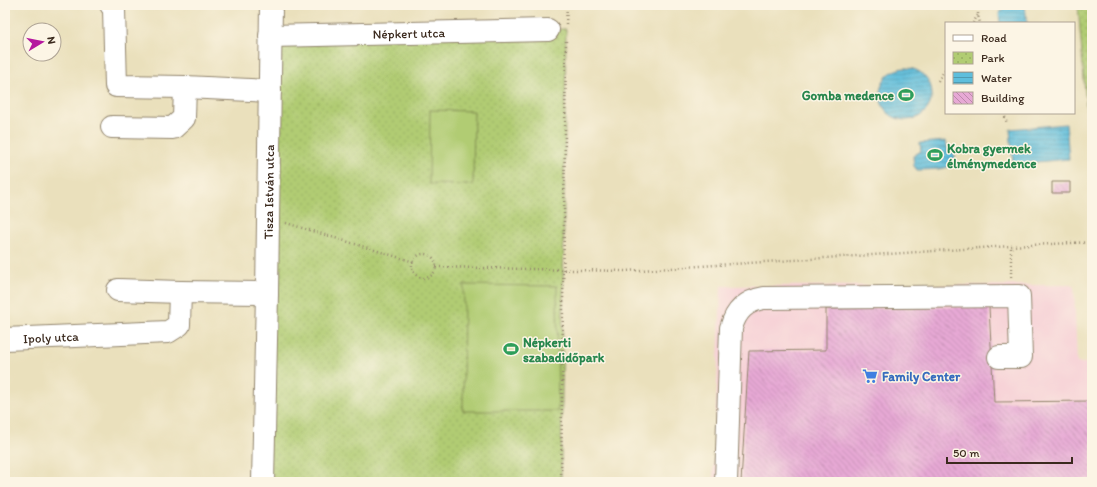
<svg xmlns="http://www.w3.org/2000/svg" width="1097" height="487" font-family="Itim,sans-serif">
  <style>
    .built { fill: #f6cfd6 }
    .park { fill: url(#park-dots); stroke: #767b48 }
    .pitch { fill: #b1cc73; stroke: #767b48 }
    .water { fill: url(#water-rules); stroke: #4c747d }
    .building { fill: url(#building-back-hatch) }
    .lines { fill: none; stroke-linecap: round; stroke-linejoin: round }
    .minor-casing { stroke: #92856d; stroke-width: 24 }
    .path { stroke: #92856d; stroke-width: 2.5; stroke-dasharray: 1 3; stroke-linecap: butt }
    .minor { stroke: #fff; stroke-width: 22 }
    .labels { text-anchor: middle; stroke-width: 3; stroke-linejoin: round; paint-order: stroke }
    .street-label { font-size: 13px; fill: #3b2a1e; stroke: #fcf5e5 }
    .leisure-label { font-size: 13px; font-weight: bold; fill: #27864d; stroke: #fcf5e5; text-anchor: start }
    .shop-label { font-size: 13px; font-weight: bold; fill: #366cbe; stroke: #fcf5e5; text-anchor: start }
  </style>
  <defs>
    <pattern id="park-dots" width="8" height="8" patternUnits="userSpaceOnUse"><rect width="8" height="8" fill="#b1cc73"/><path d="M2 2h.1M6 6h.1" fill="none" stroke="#99af63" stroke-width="1.8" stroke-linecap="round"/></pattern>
    <pattern id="water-rules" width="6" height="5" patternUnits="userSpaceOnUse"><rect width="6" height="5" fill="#5ebedc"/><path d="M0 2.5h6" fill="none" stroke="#4f9bb2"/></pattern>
    <pattern id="building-back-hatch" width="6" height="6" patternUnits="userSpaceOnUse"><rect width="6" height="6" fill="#e7a9d5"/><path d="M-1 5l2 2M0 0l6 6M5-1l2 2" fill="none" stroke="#bc8aac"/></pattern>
  </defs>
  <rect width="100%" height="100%" fill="#fcf5e5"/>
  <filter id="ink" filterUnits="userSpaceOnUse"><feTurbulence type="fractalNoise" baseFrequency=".025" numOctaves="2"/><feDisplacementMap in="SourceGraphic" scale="8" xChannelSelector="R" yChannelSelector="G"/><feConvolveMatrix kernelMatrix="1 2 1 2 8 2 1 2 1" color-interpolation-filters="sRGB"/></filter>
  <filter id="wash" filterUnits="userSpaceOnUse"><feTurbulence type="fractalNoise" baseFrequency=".012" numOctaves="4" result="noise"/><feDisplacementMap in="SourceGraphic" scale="16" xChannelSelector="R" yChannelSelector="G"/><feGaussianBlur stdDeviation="0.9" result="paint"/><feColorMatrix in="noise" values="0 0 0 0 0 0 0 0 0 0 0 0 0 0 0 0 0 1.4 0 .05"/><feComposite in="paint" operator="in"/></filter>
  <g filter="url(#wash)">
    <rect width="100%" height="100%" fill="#eae0bc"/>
    <path class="built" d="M1074,285L1077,363H1092V482H713L721,286Z"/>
    <path class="park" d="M1078,5H1092V175L1091,169Z
      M566,29L561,482H263L270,36Z"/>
    <path class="pitch" d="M430,110L474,111L473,185L429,184Z
      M464,285L557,286L558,411H463Z"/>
    <path class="water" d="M1017,5H1025L1027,23H1000L999,13L1007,6Z
      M880 94a26 26 0 1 1 52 0a26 26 0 1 1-52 0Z
      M1066,124L1069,159L1013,164L1010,129Z
      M946,141L948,151L953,152C963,171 933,169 921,170H917L914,166L913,156L921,151L920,143Z"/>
    <g id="blocks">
      <path class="building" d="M1052,182H1070V193H1052Z
        M989,307L994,402L1092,401V479L1024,482H741L749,351L826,350V309Z"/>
    </g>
  </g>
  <g filter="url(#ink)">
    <use href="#blocks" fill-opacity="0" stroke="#92856d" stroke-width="1"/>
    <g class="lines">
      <g class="minor-casing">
        <g id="minor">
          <path d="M111,5L114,9L116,86L185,87L270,91"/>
          <path id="s1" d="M270,36L548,30"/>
          <path d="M112,127L173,128L184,118L185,87"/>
          <path d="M118,290L180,292"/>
          <path id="s2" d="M5,339L168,332L179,325L180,292L267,293"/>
          <path id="s3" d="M263,482L267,293L271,5"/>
          <path d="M726,482L731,328C736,310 746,301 764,298L1019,296L1021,357H999"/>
        </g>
      </g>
      <path class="path" d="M978,5V15L980,23
        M973,23L978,15
        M566,24L567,5
        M938,81L946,68
        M1004,113L1007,124
        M286,223L414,262
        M412 266a12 12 0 1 1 24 0a12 12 0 1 1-24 0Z
        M436,267L624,271L1011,246L1092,242
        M1011,277V246
        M561,482L566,39"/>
      <use href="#minor" class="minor"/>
    </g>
  </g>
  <defs>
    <g id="stadium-bare" transform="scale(1.2)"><path d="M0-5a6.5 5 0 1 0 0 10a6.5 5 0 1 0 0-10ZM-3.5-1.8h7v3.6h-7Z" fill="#2e9e5b" stroke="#fcf5e5" stroke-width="2.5" paint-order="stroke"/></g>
    <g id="supermarket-bare" transform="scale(1.2)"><path d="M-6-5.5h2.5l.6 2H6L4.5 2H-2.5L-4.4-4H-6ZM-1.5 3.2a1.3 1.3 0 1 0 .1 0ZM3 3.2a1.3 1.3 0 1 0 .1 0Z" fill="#3f7fe0" stroke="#fcf5e5" stroke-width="2.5" paint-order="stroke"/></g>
  </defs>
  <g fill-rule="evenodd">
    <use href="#stadium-bare" x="906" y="95"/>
    <use href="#stadium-bare" x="935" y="155"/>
    <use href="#stadium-bare" x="511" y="349"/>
    <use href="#supermarket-bare" x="870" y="376"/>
  </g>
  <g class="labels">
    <g class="street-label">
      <text dy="5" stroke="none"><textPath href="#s1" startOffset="139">Népkert utca</textPath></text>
      <text dy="5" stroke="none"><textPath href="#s3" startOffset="290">Tisza István utca</textPath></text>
      <text dy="5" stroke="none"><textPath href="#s2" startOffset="46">Ipoly utca</textPath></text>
    </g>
    <g class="leisure-label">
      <text x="894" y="100" text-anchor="end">Gomba medence</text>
      <text x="947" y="153">Kobra gyermek<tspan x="947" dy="15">élménymedence</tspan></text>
      <text x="523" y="347">Népkerti<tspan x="523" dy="15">szabadidőpark</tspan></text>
    </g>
    <g class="shop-label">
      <text x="882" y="381">Family Center</text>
    </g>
  </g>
  <rect width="1097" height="487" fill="none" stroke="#fcf5e5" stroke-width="20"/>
  <rect x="945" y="22" width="130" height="92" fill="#fcf5e5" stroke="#afa495"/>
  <rect x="953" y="35" width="20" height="6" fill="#ffffff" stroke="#afa495"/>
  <text x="981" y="42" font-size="12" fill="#3b2a1e">Road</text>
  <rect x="953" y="52" width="20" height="12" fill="url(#park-dots)" stroke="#afa495"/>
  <text x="981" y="62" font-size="12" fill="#3b2a1e">Park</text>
  <rect x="953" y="72" width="20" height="12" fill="url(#water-rules)" stroke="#afa495"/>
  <text x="981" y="82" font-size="12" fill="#3b2a1e">Water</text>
  <rect x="953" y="92" width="20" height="12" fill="url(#building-back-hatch)" stroke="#afa495"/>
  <text x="981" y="102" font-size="12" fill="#3b2a1e">Building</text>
  <g transform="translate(42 42) rotate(80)"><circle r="19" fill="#fcf5e5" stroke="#afa495"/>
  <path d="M0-3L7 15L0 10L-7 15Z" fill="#b5179e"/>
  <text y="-6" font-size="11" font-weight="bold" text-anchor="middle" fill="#3b2a1e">N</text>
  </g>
  <path d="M947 457v6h125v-6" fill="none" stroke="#3b2a1e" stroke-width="2"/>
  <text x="953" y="457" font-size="12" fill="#3b2a1e" stroke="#fcf5e5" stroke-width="3" paint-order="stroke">50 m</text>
</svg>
